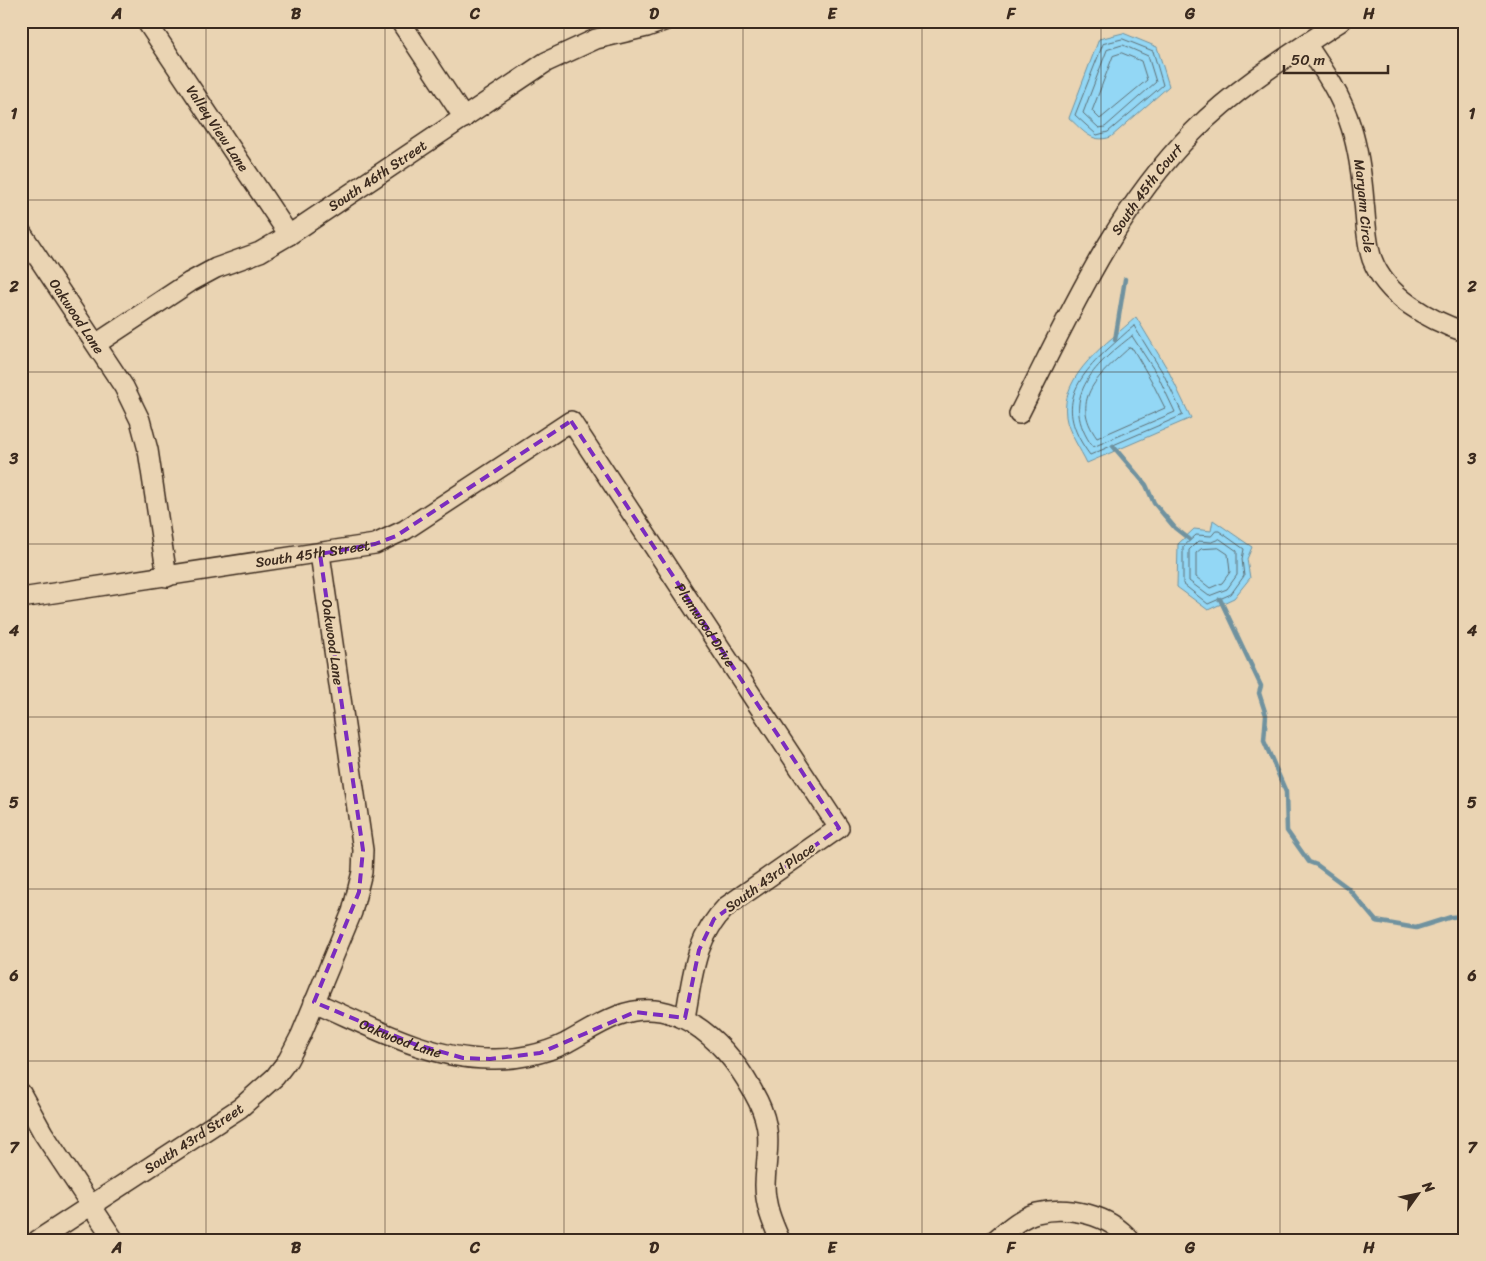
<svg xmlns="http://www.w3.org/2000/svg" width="1486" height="1261" font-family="Sriracha,sans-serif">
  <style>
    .water { fill: #93d7f5; stroke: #70929f }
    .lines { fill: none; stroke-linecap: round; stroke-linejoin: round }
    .shore { stroke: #5e6f74; stroke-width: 1 }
    .stream { stroke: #70929f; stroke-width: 4.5 }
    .minor-casing { stroke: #3b2a1e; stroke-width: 22 }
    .minor { stroke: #ead4b3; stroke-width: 19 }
    .marked { fill: none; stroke: #7b2cbf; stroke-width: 4; stroke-dasharray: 10 6; stroke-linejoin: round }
    .grid { fill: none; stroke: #3b2a1e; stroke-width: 1; stroke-opacity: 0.55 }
    .labels { text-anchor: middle; stroke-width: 4.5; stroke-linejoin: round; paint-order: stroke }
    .street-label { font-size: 14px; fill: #3b2a1e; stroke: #ead4b3 }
    .neatline { fill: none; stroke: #3b2a1e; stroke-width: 2 }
    .grid-label { font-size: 16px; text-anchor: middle; font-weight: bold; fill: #3b2a1e }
  </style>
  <rect width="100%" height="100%" fill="#ead4b3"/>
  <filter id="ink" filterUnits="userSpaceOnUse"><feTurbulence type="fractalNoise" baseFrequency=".02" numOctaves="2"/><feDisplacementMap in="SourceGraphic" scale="10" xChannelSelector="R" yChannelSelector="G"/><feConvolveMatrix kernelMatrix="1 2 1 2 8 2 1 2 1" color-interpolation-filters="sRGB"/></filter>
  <g filter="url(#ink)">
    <path class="water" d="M1123,33L1157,47L1169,86L1111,137C1091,144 1083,130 1069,118L1099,39Z
      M1136,317L1168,370L1191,418L1087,463C1081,450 1068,432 1066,417C1060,374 1108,343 1136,317Z
      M1213,520L1252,547L1247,559L1250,578L1234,598L1208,610L1177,587L1178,544L1194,529L1211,531Z"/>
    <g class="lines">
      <path class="shore" d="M1123,39L1153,51L1163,85L1108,132L1097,135L1075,115L1103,44Z
        M1123,45L1148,56L1156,82L1105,127L1099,128L1083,113L1107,50Z
        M1122,53L1141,61L1147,80L1100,119L1092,111L1113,56Z
        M1134,326L1163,373L1183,415L1090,455C1057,411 1071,383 1108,349C1116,342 1125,333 1134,326Z
        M1132,336L1158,376L1175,412L1093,447C1058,399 1093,366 1132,336Z
        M1129,348L1133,349L1151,380L1165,408L1097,438C1068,398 1101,374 1129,348Z
        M1216,531H1219L1244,549L1242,559L1244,576L1231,594L1208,604L1183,584V547L1196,535L1211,536Z
        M1220,539L1237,551V575L1227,589L1209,596L1189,581V550L1198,541L1211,542Z
        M1219,548L1228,554L1230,572L1222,583L1210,588L1196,577V553L1201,549Z"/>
      <path class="stream" d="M1115,340L1125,279
        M1113,446L1146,485L1154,503L1175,528L1189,539
        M1220,599L1261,686L1259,693L1266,715L1264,741L1286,792L1287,831L1309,862L1317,865L1348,888L1376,921L1416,928L1451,917L1465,916"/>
      <g class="minor-casing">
        <g id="minor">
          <path id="s1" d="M146,21L289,235"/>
          <path d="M400,21L464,118"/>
          <path id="s2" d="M1306,44C1324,70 1342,97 1351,127C1359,152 1362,177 1364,202C1366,220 1366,242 1372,259C1386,297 1429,320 1465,332"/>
          <path id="s3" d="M21,232L124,387L140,420L148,450L167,577"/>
          <path id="s4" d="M96,344L190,282L216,268L260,252L289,235L546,62L596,39L647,27L664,21"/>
          <path id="s5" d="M1019,414C1069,315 1114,212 1193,132C1236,88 1289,55 1341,21"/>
          <path id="s6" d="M21,598L375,544L405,530L571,421L839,828L727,906C694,939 693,975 685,1018"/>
          <path id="s7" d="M314,1002C370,1026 428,1059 489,1059C515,1060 544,1054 566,1043C583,1034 599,1023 617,1016C680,991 732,1049 758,1101C774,1134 766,1152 765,1185C765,1205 772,1222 780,1240"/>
          <path d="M21,1093L43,1133L114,1240"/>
          <path id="s8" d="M38,1240L240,1108L275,1077L288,1060L301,1035L352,912L362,872L363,850L320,554"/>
          <path d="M995,1240C1007,1230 1021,1217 1037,1213C1068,1205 1110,1215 1130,1240"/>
        </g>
      </g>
      <use href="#minor" class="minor"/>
    </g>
  </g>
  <path class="marked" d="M571,421L839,828L714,919L699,950L685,1018L635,1012L540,1053L490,1059L463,1058L414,1044L314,1002L359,892L363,850L320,554L375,544L396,536Z"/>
  <path class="grid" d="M206,21V1240M385,21V1240M564,21V1240M743,21V1240M922,21V1240M1101,21V1240M1280,21V1240M21,200H1465M21,372H1465M21,544H1465M21,717H1465M21,889H1465M21,1061H1465"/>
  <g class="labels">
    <g class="street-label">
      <text dy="5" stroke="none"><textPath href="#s1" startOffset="129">Valley View Lane</textPath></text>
      <text dy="5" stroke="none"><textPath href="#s4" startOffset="329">South 46th Street</textPath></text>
      <text dy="5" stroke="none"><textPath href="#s5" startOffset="259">South 45th Court</textPath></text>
      <text dy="5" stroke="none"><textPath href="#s2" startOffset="175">Maryann Circle</textPath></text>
      <text dy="5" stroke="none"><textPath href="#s3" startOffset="101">Oakwood Lane</textPath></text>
      <text dy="5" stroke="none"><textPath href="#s6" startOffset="295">South 45th Street</textPath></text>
      <text dy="5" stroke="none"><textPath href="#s6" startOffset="834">Plumwood Drive</textPath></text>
      <text transform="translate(333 642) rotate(82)" y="5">Oakwood Lane</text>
      <text transform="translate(770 877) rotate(-36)" y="5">South 43rd Place</text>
      <text dy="5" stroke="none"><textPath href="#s7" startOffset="94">Oakwood Lane</textPath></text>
      <text dy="5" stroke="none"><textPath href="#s8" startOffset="186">South 43rd Street</textPath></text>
    </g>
  </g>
  <rect width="1486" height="1261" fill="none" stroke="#ead4b3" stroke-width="55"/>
  <g transform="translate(1418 1194) rotate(57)" stroke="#ead4b3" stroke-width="4" paint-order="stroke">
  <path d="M0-4L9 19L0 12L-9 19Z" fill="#3b2a1e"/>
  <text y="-8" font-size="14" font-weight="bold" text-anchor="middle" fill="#3b2a1e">N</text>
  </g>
  <path d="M1284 65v8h104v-8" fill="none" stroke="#3b2a1e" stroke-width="2.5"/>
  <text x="1291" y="65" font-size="15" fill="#3b2a1e" stroke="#ead4b3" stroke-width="4" paint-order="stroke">50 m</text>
  <rect x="28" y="28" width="1430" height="1206" class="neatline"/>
  <g class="grid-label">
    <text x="117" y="19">A</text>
    <text x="296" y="19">B</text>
    <text x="475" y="19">C</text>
    <text x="654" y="19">D</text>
    <text x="832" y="19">E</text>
    <text x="1011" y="19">F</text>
    <text x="1190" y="19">G</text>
    <text x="1369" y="19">H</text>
    <text x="14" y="119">1</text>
    <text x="1472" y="119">1</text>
    <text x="14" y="292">2</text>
    <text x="1472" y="292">2</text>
    <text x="14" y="464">3</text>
    <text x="1472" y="464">3</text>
    <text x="14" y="636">4</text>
    <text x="1472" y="636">4</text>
    <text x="14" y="808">5</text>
    <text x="1472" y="808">5</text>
    <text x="14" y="981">6</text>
    <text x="1472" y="981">6</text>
    <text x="14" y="1153">7</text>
    <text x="1472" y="1153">7</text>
    <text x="117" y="1253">A</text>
    <text x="296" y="1253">B</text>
    <text x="475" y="1253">C</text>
    <text x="654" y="1253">D</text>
    <text x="832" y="1253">E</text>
    <text x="1011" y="1253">F</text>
    <text x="1190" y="1253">G</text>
    <text x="1369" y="1253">H</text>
  </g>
</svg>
